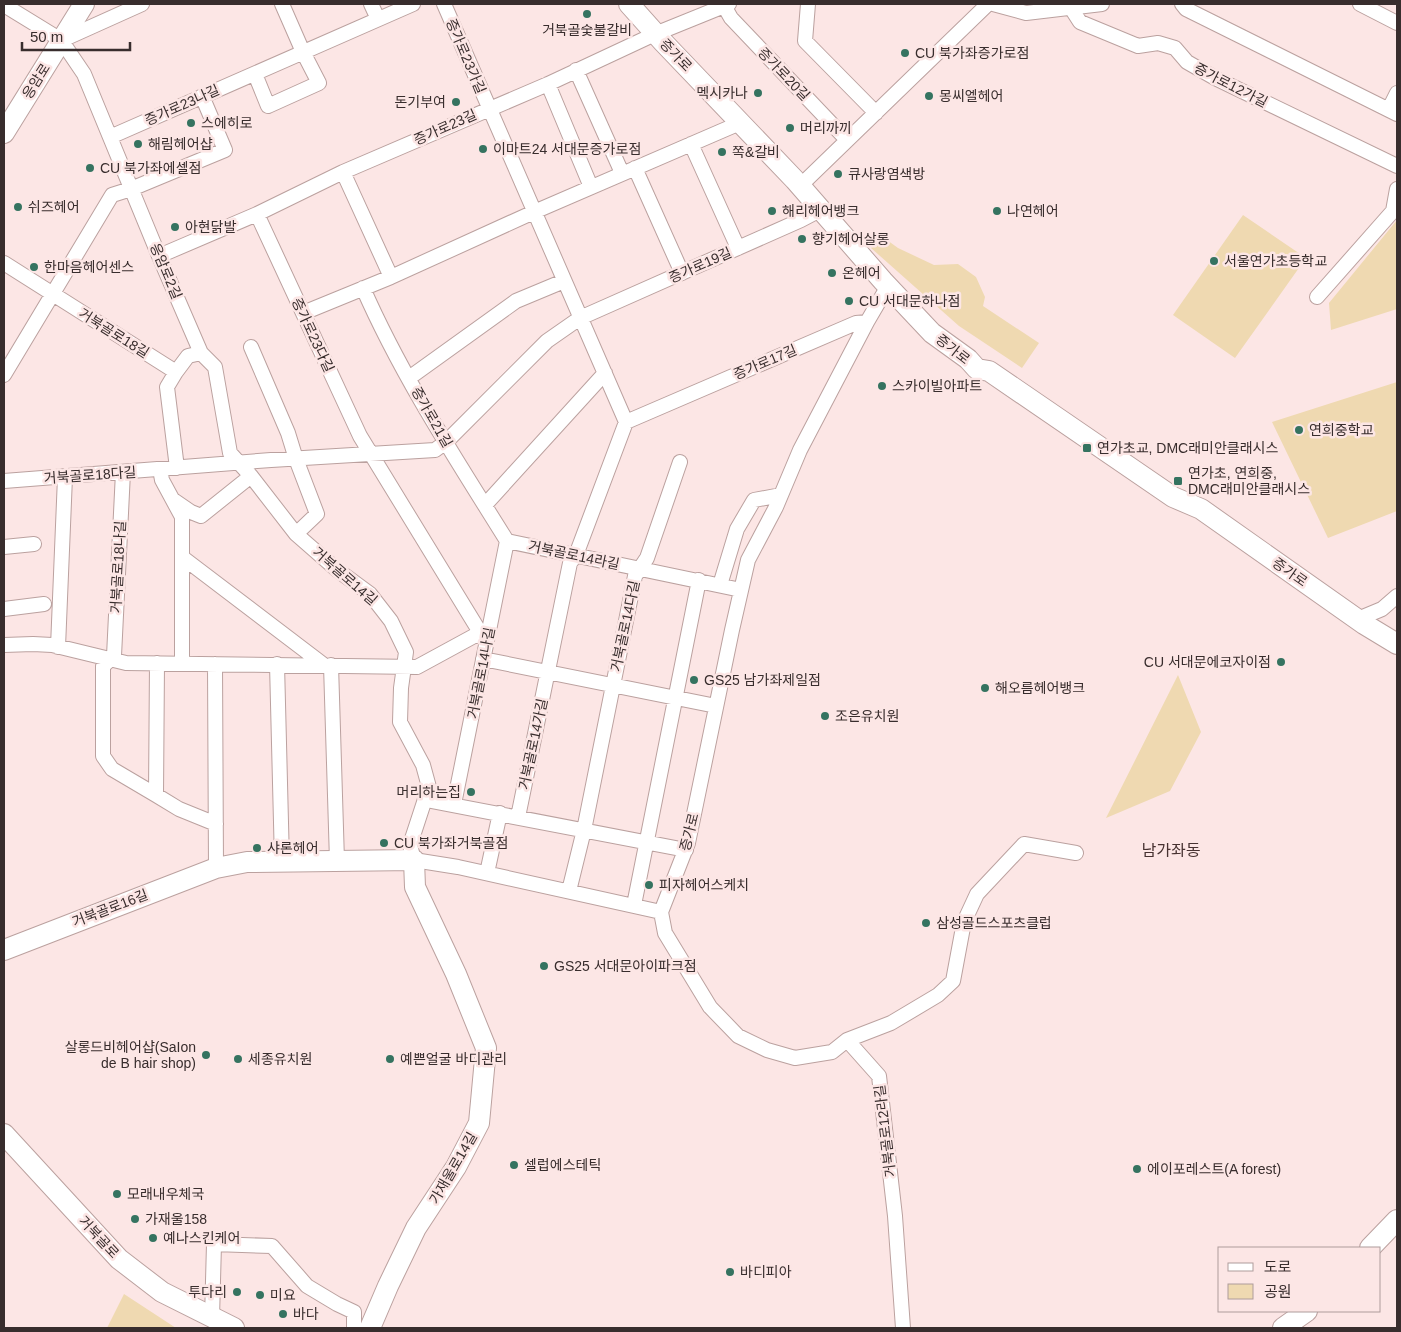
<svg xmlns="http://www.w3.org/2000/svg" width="1401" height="1332" font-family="Arial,'Noto Sans KR',sans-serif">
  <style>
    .green { fill: #efd9b1 }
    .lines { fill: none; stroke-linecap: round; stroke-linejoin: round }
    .street-casing { stroke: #bba19f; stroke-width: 16 }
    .secondary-casing { stroke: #bba19f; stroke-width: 22 }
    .street { stroke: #fff; stroke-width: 14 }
    .secondary { stroke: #fff; stroke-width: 20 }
    .poi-dot { fill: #357360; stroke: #fce6e5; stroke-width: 2 }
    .labels { text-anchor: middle; stroke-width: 5; stroke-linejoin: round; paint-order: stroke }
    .poi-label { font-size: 14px; fill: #382d2d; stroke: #fce6e5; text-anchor: start }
    .street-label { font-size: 14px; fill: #382d2d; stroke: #fce6e5 }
    .quarter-label { font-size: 16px; fill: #473231; stroke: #fce6e5 }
  </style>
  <rect width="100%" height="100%" fill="#fce6e5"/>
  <path class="green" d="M1243,215L1306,258L1235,358L1173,315Z
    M1397,220V309L1331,330L1329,303Z
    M880,235L898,248L934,265L958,264L976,277L985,297L983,306L1039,343L1022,368L959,326L871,248Z
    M1397,382V511L1328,538L1272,422Z
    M1178,675L1201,732L1170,791L1106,818Z
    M124,1294L176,1328H107Z"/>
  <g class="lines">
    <g class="street-casing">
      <path id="street" d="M371,4L378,19
        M444,4L626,422L856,323L867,322L888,286
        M723,4L731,18L847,140
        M808,4L805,41L876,113
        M993,4L1026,13L1102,4
        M1182,4L1186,9L1397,114
        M1360,4L1397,23
        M4,5L61,40L84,74L159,256L201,353L215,367L230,453L251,476L296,534L336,569L370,594L391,621L406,652L401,688L400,722L423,765L429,787L410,845L414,860L458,867L661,912
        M1071,8L1080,22L1138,46L1158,43L1175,48L1187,62L1215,78L1397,166
        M62,40L142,4
        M576,70L622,173
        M255,74L268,106L319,83L303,52L282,4
        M548,84L591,187
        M1389,109L1397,93
        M110,137L413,4
        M691,144L738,248
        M635,168L682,273
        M343,172L391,277
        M800,186L988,4
        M1393,211L1397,189
        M257,214L360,436L478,629L488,635
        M159,256L257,214L343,172L548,84L655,34L729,4
        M4,263L176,372
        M363,288C402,377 456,459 507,541
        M1317,297L1393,211L1397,209
        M303,313L391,277L534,212L740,123
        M867,322L800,450L776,507L748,560L732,630L688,843L661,912L665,933L710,1007L738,1036L767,1050L795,1058L832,1052L847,1040L891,1023L938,995L953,981L964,922L977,894L1024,844L1076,853
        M251,347L288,433L296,459L317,514L296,534
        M4,375L112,195L131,189L225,150L202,96
        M409,378L516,301L564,281
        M177,468L167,387L176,372L188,356L201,353
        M160,469L162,480L182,517V664
        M123,472L114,656L103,666V756L112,769L156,795L179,809L216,824
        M4,481L271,460L435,450L446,442L547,341L580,318L801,220L820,210
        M175,501L191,512L201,516L251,476
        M485,505L605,373
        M507,541L741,590
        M4,547L34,544
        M182,557L324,665
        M720,585L737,529L754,500L781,495
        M4,609L44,604
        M1358,619L1382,609L1397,596
        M4,645L33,644L52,645L126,663L417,667L474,636L488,635
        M58,647L65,477
        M483,659L716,706
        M215,664L216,868
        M277,664L282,862
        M331,665L337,861
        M156,795L157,663
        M426,800L686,850
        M454,804L507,541
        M518,817L570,563L576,555L626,422
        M487,873L500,813
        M569,891L584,830L635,576L647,558L680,462
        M634,905L699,580
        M847,1040L879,1076L895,1216L903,1328
        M212,1318L214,1244L272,1246L307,1286L337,1304L354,1312V1328"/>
    </g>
    <g class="secondary-casing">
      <path id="secondary" d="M629,4L663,42L795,180L883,281L932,333L968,359L977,369L989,371L1173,497L1201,509L1364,624L1397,644
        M4,133L84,4
        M4,950L216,868L247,862L414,860L415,887L456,974L486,1048L479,1123L456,1167L416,1228L388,1286L370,1328
        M4,1134L119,1259L162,1292L234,1328
        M1370,1248L1397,1220
        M1283,1328L1307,1311"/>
    </g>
    <use href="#street" class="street"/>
    <use href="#secondary" class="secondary"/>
  </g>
  <g class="poi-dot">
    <circle cx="587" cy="14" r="5"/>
    <circle cx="905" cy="53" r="5"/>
    <circle cx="758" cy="93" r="5"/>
    <circle cx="929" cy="96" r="5"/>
    <circle cx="456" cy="102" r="5"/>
    <circle cx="191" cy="123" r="5"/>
    <circle cx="790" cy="128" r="5"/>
    <circle cx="138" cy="144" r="5"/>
    <circle cx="483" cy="149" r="5"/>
    <circle cx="722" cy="152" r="5"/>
    <circle cx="90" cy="168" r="5"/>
    <circle cx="838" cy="174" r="5"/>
    <circle cx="18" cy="207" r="5"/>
    <circle cx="772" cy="211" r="5"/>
    <circle cx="997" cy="211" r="5"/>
    <circle cx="175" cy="227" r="5"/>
    <circle cx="802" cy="239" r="5"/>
    <circle cx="1214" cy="261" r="5"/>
    <circle cx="34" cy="267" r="5"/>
    <circle cx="832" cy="273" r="5"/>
    <circle cx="849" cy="301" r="5"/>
    <circle cx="882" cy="386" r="5"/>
    <circle cx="1299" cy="430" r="5"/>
    <rect x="1082" y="443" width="10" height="10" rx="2.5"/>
    <rect x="1173" y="476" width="10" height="10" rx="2.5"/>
    <circle cx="1281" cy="662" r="5"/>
    <circle cx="694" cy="680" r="5"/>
    <circle cx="985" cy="688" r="5"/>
    <circle cx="825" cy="716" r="5"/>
    <circle cx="471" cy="792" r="5"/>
    <circle cx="384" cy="843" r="5"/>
    <circle cx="257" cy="848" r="5"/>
    <circle cx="649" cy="885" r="5"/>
    <circle cx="926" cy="923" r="5"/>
    <circle cx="544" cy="966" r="5"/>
    <circle cx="206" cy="1055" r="5"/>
    <circle cx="238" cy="1059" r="5"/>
    <circle cx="390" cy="1059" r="5"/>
    <circle cx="514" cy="1165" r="5"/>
    <circle cx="1137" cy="1169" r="5"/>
    <circle cx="117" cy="1194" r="5"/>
    <circle cx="135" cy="1219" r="5"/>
    <circle cx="153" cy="1238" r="5"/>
    <circle cx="730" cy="1272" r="5"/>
    <circle cx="237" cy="1292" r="5"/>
    <circle cx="260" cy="1295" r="5"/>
    <circle cx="283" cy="1314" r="5"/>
  </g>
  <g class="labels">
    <g class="poi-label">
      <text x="587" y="35" text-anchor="middle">거북골숯불갈비</text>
      <text x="915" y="58">CU 북가좌증가로점</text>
      <text x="748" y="98" text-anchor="end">멕시카나</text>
      <text x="939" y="101">몽씨엘헤어</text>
      <text x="446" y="107" text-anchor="end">돈기부여</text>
      <text x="201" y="128">스에히로</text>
      <text x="800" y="133">머리까끼</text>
      <text x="148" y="149">해림헤어샵</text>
      <text x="493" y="154">이마트24 서대문증가로점</text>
      <text x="732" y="157">쪽&amp;갈비</text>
      <text x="100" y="173">CU 북가좌에셀점</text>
      <text x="848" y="179">큐사랑염색방</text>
      <text x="28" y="212">쉬즈헤어</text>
      <text x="782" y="216">해리헤어뱅크</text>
      <text x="1007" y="216">나연헤어</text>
      <text x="185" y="232">아현닭발</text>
      <text x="812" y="244">향기헤어살롱</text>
      <text x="1224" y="266">서울연가초등학교</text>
      <text x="44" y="272">한마음헤어센스</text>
      <text x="842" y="278">온헤어</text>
      <text x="859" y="306">CU 서대문하나점</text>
      <text x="892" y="391">스카이빌아파트</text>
      <text x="1309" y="435">연희중학교</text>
      <text x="1097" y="453">연가초교, DMC래미안클래시스</text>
      <text x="1188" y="478">연가초, 연희중,<tspan x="1188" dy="16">DMC래미안클래시스</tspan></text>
      <text x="1271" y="667" text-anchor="end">CU 서대문에코자이점</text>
      <text x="704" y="685">GS25 남가좌제일점</text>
      <text x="995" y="693">해오름헤어뱅크</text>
      <text x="835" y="721">조은유치원</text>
      <text x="461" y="797" text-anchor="end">머리하는집</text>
      <text x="394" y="848">CU 북가좌거북골점</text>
      <text x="267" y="853">샤론헤어</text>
      <text x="659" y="890">피자헤어스케치</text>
      <text x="936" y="928">삼성골드스포츠클럽</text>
      <text x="554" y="971">GS25 서대문아이파크점</text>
      <text x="196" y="1052" text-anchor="end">살롱드비헤어샵(SaIon<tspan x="196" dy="16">de B hair shop)</tspan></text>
      <text x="248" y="1064">세종유치원</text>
      <text x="400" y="1064">예쁜얼굴 바디관리</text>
      <text x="524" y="1170">셀럽에스테틱</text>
      <text x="1147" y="1174">에이포레스트(A forest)</text>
      <text x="127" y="1199">모래내우체국</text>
      <text x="145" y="1224">가재울158</text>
      <text x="163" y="1243">예나스킨케어</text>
      <text x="740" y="1277">바디피아</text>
      <text x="227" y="1297" text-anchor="end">투다리</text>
      <text x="270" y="1300">미요</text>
      <text x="293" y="1319">바다</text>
    </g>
    <g class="street-label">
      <text transform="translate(676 55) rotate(46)" y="5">증가로</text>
      <text transform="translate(466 56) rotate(67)" y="5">증가로23가길</text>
      <text transform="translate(784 74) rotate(46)" y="5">증가로20길</text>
      <text transform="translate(36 81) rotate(-58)" y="5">응암로</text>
      <text transform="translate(1231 85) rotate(27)" y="5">증가로12가길</text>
      <text transform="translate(182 105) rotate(-24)" y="5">증가로23나길</text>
      <text transform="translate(445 127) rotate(-24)" y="5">증가로23길</text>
      <text transform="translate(700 265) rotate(-24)" y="5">증가로19길</text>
      <text transform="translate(166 271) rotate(67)" y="5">응암로2길</text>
      <text transform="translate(114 333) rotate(32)" y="5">거북골로18길</text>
      <text transform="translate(313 335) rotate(65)" y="5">증가로23다길</text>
      <text transform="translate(953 349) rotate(38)" y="5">증가로</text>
      <text transform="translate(765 362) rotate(-23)" y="5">증가로17길</text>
      <text transform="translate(432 417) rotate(60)" y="5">증가로21길</text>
      <text transform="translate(90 475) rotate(-4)" y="5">거북골로18다길</text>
      <text transform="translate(574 555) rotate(12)" y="5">거북골로14라길</text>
      <text transform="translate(118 567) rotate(-87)" y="5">거북골로18나길</text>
      <text transform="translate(1290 572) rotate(35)" y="5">증가로</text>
      <text transform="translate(345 576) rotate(41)" y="5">거북골로14길</text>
      <text transform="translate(625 626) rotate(-78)" y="5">거북골로14다길</text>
      <text transform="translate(481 673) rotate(-79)" y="5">거북골로14나길</text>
      <text transform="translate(533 744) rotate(-78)" y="5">거북골로14가길</text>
      <text transform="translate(689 832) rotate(-76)" y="5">증가로</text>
      <text transform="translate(110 908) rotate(-21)" y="5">거북골로16길</text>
      <text transform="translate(885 1131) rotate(-97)" y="5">거북골로12라길</text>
      <text transform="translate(453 1168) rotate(-60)" y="5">가재울로14길</text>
      <text transform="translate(99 1237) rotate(47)" y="5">거북골로</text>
    </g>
    <g class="quarter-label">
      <text x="1171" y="856">남가좌동</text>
    </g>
  </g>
  <rect width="1401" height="1332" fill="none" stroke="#382d2d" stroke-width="10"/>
  <rect x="1218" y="1247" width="162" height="65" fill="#fce6e5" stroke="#ae9c9b"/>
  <rect x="1228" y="1263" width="25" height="8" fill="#ffffff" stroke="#ae9c9b"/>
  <text x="1264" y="1272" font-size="15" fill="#382d2d">도로</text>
  <rect x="1228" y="1284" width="25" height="15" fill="#efd9b1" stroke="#ae9c9b"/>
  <text x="1264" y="1297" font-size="15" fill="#382d2d">공원</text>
  <path d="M22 42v8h108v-8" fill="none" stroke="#382d2d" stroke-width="2.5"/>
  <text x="30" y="42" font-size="15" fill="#382d2d" stroke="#fce6e5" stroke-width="4" paint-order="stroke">50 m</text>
</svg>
